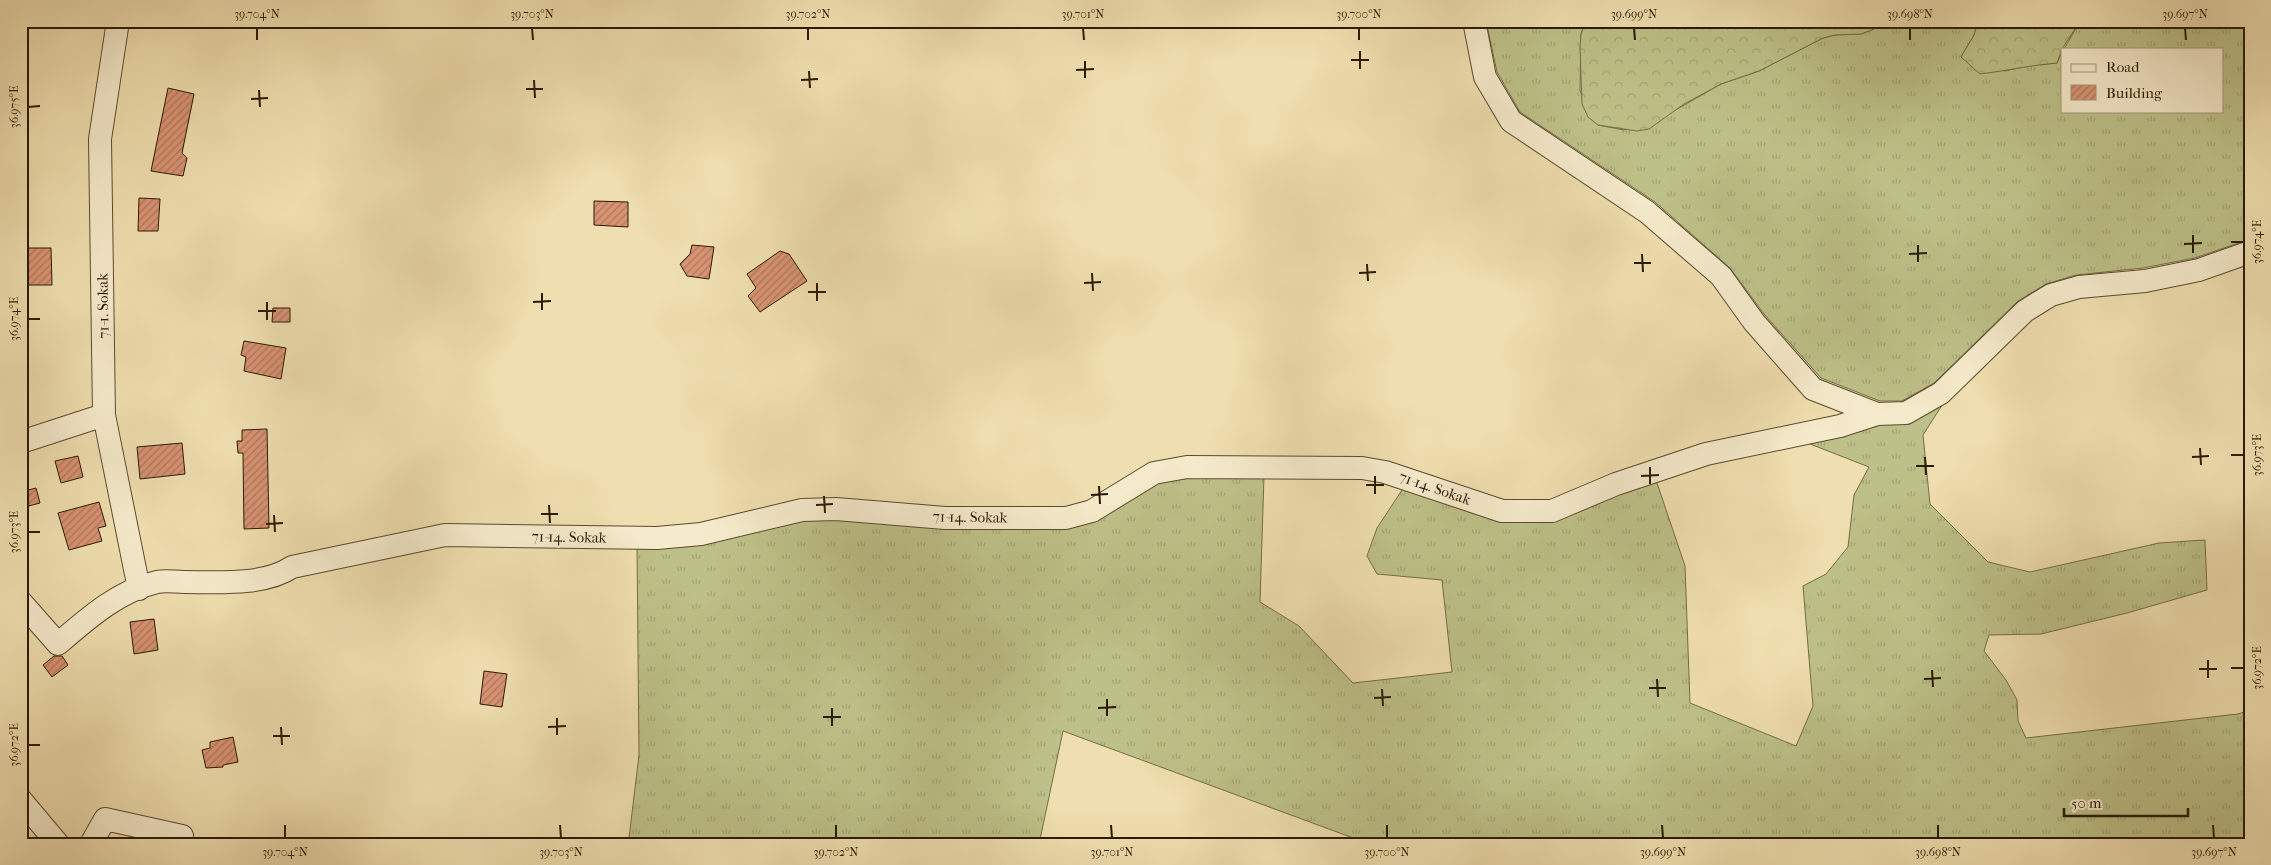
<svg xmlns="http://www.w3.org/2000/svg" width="2271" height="865" font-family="'IM FELL French Canon',serif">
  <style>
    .grass { fill: url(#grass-tufts); stroke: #746d45 }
    .forest { fill: url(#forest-crowns); stroke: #746d45 }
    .building { fill: url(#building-hatch); stroke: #2a1a02 }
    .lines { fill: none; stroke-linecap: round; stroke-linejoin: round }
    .minor-casing { stroke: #5b4b2d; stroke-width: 24 }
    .minor { stroke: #f5eacb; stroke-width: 22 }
    .ticks { fill: none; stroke: #2a1a02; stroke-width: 2 }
    .labels { text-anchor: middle; stroke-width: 4.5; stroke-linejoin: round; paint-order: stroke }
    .street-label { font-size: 15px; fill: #2a1a02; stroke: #f5eacb }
    .neatline { fill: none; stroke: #2a1a02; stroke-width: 2 }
    .ticks-label { font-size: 12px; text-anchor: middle; fill: #2a1a02 }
  </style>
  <defs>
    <pattern id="grass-tufts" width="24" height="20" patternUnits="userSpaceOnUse" patternTransform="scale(1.25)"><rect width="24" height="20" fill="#bdc088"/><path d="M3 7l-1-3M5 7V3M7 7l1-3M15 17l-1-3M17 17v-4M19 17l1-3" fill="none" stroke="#a3a474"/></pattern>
    <pattern id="forest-crowns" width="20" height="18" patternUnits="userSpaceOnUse" patternTransform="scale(1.25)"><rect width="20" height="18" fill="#bdc088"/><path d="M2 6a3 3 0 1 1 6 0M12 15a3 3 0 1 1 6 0" fill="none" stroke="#a3a474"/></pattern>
    <pattern id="building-hatch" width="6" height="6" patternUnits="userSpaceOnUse" patternTransform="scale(1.25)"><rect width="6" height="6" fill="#d89372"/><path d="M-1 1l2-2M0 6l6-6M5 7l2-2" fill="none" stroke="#af775b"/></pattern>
  </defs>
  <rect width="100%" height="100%" fill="#efdeaf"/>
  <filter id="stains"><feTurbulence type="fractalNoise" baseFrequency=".004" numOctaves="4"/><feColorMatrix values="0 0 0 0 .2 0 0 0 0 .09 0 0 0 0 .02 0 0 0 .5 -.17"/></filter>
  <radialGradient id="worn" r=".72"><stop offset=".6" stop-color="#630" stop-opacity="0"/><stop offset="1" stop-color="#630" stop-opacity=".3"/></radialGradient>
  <path class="grass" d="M1486,21H1586L1581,34L1580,91L1598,125L1624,130L1672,112L1721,84L1759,71L1823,38L1835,35L1861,34L1874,29L1877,21H1978L1974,35L1961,57L2005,71L2032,65L2057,63L2062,52V111H2222V49H2064L2080,21H2250V239L2195,258L2143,268L2076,275L2046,284L2018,301L1934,383L1902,401H1880L1821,378L1764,314L1730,268L1655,202L1520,112L1497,72Z
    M1946,399L1923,435L1930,504L1988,562L2030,572L2159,543L2205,540L2207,590L2127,613L2041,634L1989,635L1984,651L2006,680L2017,700L2018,721L2026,738L2238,714L2250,710V844H1353L1356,839L1063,731L1039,844H627L629,838L639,755L637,548L803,519L1067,527L1157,481L1188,476H1264L1260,602L1299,626L1353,683L1452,672L1442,580L1377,574L1367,556L1377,528L1404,487L1501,519L1656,480L1685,566L1690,703L1796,746L1813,706L1803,586L1826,574L1848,547L1854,495L1869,467L1805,442Z"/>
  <path class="forest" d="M1586,21H1877L1874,29L1861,34L1835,35L1823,38L1759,71L1721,84L1684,104L1649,129L1637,131L1598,125L1588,117L1582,104L1580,47L1581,34Z
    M1978,21H2080L2062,49L2057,63C2031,65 2006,71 1980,74L1961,57L1974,35Z"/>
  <path class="building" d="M168,88L194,94L182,153L187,158L183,176L151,171Z
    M139,198L160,199L158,231H138Z
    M594,201L628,202V227L594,225Z
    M692,245L714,247L709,279L687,276L680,264L690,254Z
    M21,248H51L52,285H21Z
    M780,251L789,254L807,281L760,312L748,296L756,288L747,274Z
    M273,308H290V322H272Z
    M244,341L286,348L281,379L244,371L246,357L241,355Z
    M267,429L269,528L244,529L243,453H238L237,441H242V430Z
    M182,443L185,474L140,479L137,447Z
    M78,456L83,477L61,483L55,461Z
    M36,488L40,503L21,508V492Z
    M99,502L106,526L98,528L102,541L69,550L58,513Z
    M154,619L158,650L134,654L130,622Z
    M54,656H62L68,665L52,677L43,665Z
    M484,671L507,674L502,707L480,704Z
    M233,737L238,762L223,765V767L206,768L202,750L210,748V742Z"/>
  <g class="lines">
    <g class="minor-casing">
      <path id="minor" d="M118,21L100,139L104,415L139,589
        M1474,21L1485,77L1511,121L1647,212L1721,276L1754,322L1813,389L1877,414L1906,413L1941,393L2025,311L2051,295L2079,287L2145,281L2199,270L2250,252
        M21,442L104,415
        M21,602L58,644C87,619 118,591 157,582C165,580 175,582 184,582C217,582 264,586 292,567L445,535L657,538L701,534L802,510L836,509L945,518H1066L1092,511L1154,473L1187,467L1362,468L1385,472L1502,511H1552L1616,484L1706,454L1840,426L1877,414
        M21,800L58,844
        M91,844L105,819L182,836"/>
    </g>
    <use href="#minor" class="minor"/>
  </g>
  <path class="ticks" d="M257,28V40M532,28L533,40M808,28V40M1083,28L1084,40M1359,28V40M1634,28L1635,40M1910,28V40M2185,28L2186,40M1360,51V69M1351,60H1369M1085,61V78M1076,70L1094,69M809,71L810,88M534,80L535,98M801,80L818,79M526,89H543M259,90L260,107M251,99L268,98M28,107L40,106M2193,235V253M2231,242H2244M2184,244L2202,243M1918,245V262M1642,254L1643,272M1909,254L1927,253M1634,263H1651M1367,264L1368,281M1092,273L1093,291M1359,273L1376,272M817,283V301M1084,283L1101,282M808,292H826M542,293V310M267,302V320M533,302L551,301M258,311H276M28,319H40M2200,448L2201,465M2231,455H2244M1925,457L1926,475M2192,457L2209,456M1916,466H1934M1650,467V484M1375,476V494M1641,476L1659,475M1366,485H1384M1099,486L1100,504M1091,495L1108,494M824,496L825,513M549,505L550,523M816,505L833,504M541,514H558M274,515L275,532M266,524L283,523M28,532H40M2208,660V678M2231,668H2244M2199,669H2217M1932,670L1933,687M1657,679L1658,697M1924,679L1941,678M1649,688H1666M1382,689L1383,706M1374,698L1391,697M1107,699V716M832,708V726M1098,708L1116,707M823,717H841M557,718V735M281,727L282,745M548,727L566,726M273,736H290M28,745H40M285,825V838M560,825L561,838M836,825V838M1111,825L1112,838M1387,825V838M1662,825L1663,838M1938,825V838M2213,825L2214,838"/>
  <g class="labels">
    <g class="street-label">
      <text transform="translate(103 306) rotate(-91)" y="5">71-1. Sokak</text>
      <text transform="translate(1435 488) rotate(19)" y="5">71-14. Sokak</text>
      <text transform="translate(970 517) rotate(1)" y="5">71-14. Sokak</text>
      <text transform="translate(569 537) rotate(1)" y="5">71-14. Sokak</text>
    </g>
  </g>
  <rect width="2271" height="865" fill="none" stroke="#efdeaf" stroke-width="55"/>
  <rect x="2061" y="48" width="162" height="65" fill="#f5eacb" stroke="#a4977b"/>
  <rect x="2071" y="64" width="25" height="8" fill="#f5eacb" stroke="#a4977b"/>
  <text x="2106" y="72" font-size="15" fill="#2a1a02">Road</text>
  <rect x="2071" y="85" width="25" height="15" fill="url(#building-hatch)" stroke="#a4977b"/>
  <text x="2106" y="98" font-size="15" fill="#2a1a02">Building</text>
  <path d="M2064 808v8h124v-8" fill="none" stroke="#2a1a02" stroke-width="2.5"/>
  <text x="2071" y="808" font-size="15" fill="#2a1a02" stroke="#f5eacb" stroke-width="4" paint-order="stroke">50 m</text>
  <rect x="28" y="28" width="2216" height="810" class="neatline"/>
  <g class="ticks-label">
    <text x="257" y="18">39.704°N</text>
    <text x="532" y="18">39.703°N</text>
    <text x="808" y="18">39.702°N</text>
    <text x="1083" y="18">39.701°N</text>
    <text x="1359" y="18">39.700°N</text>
    <text x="1634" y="18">39.699°N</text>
    <text x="1910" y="18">39.698°N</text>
    <text x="2185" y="18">39.697°N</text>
    <text transform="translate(14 107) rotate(-90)" y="4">36.975°E</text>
    <text transform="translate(2257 242) rotate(-90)" y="4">36.974°E</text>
    <text transform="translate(14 319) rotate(-90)" y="4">36.974°E</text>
    <text transform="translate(2257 455) rotate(-90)" y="4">36.973°E</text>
    <text transform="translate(14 532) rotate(-90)" y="4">36.973°E</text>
    <text transform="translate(2257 668) rotate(-90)" y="4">36.972°E</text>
    <text transform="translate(14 745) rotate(-90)" y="4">36.972°E</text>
    <text x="285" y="856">39.704°N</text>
    <text x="561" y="856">39.703°N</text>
    <text x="836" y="856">39.702°N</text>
    <text x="1112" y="856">39.701°N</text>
    <text x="1387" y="856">39.700°N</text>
    <text x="1663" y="856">39.699°N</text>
    <text x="1938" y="856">39.698°N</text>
    <text x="2214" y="856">39.697°N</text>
  </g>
  <rect width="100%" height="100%" filter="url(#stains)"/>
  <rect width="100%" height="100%" fill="url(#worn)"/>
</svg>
